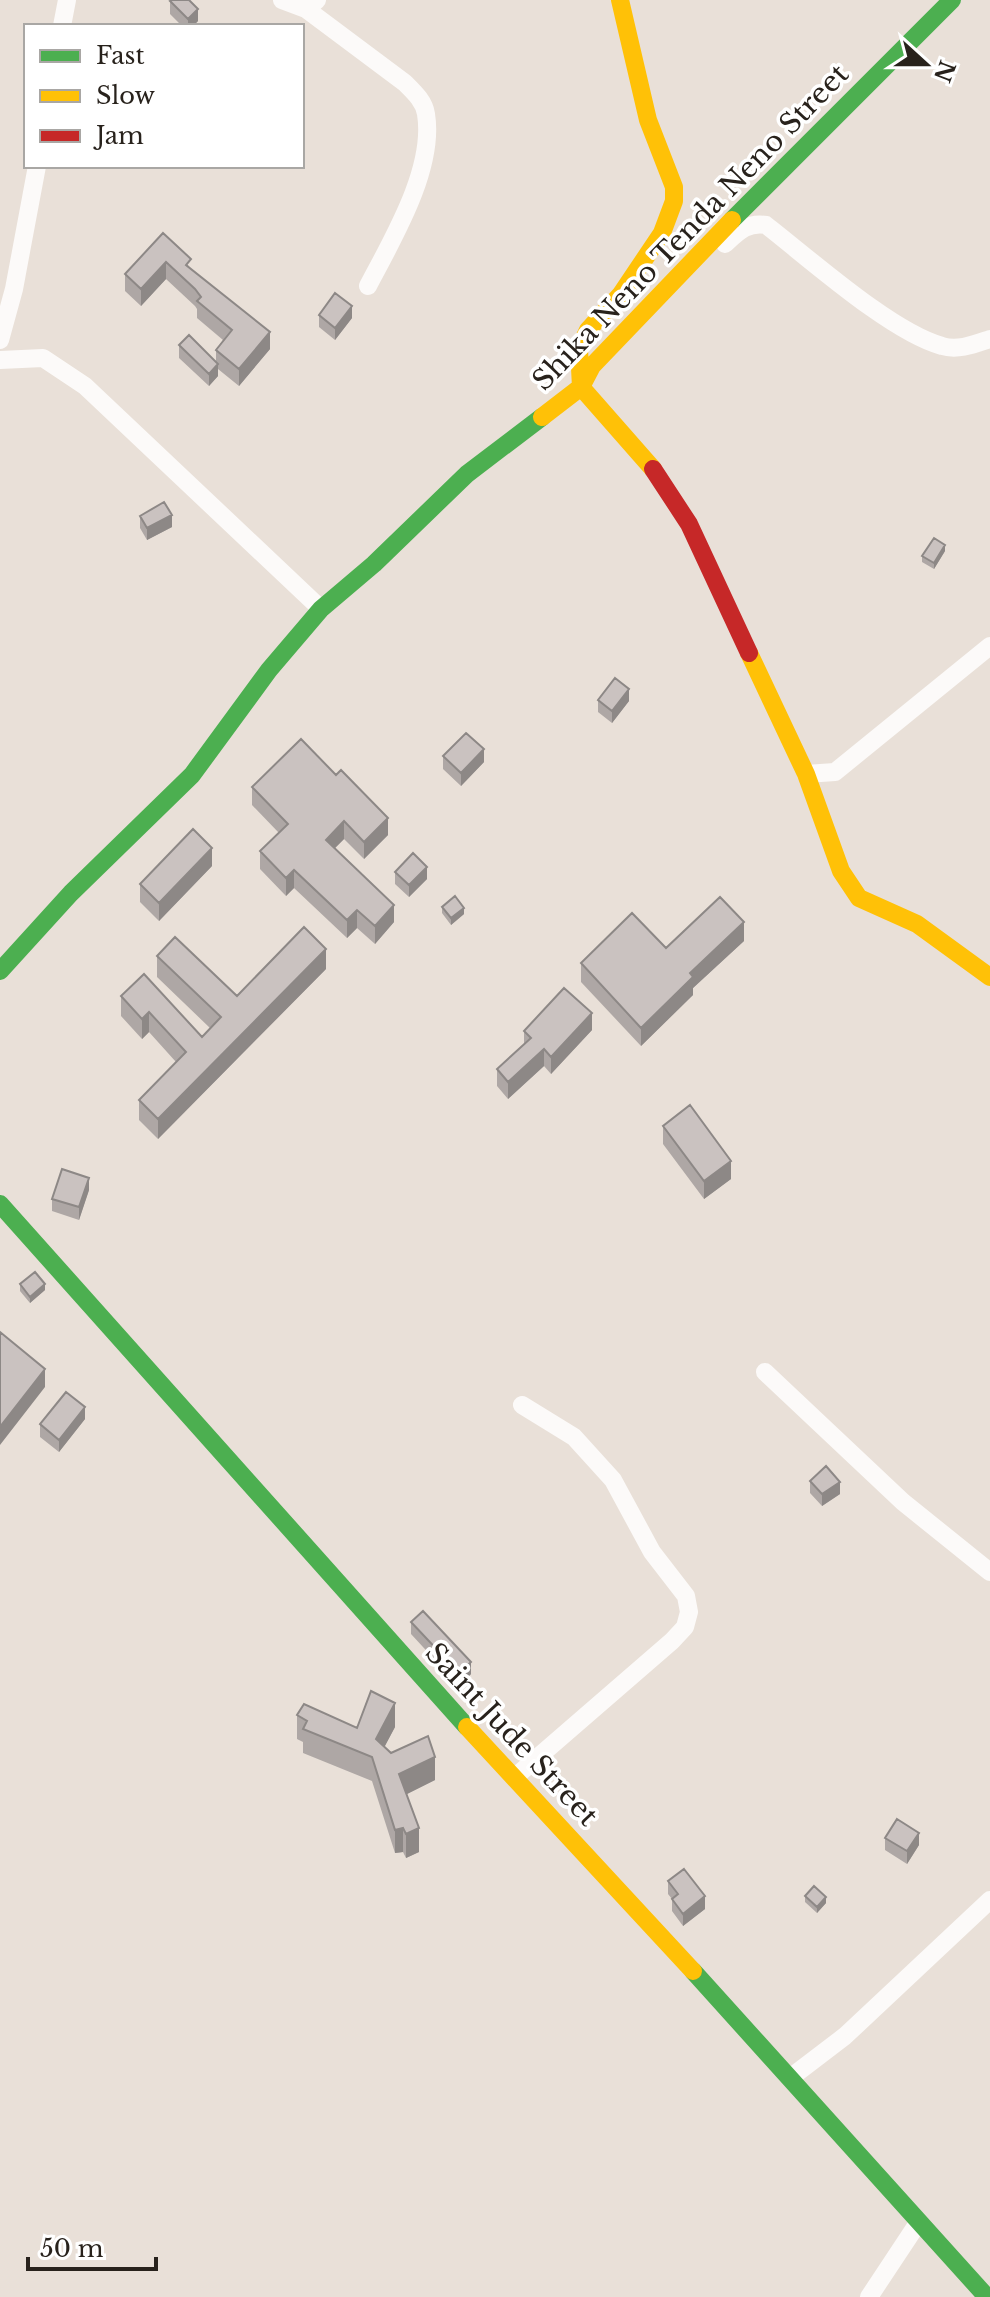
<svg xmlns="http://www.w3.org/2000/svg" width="990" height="2297" font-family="'Libre Baskerville',serif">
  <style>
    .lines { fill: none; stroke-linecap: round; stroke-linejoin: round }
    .street { stroke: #fcfaf9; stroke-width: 18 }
    .fast { stroke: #4caf50; stroke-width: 18 }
    .slow { stroke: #ffc107; stroke-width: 18 }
    .jam { stroke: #c62828; stroke-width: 18 }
    .wall { fill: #aea7a5 }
    .shaded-wall { fill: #8d8886 }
    .building { fill: #cac2c0; stroke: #8d8886; stroke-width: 2 }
    .labels { text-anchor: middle; stroke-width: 7; stroke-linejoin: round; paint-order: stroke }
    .street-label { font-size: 28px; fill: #28221c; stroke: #fff }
  </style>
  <rect width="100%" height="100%" fill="#e9e0d8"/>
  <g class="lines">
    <path class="street" d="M282,0L306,9L317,0
      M306,9L405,83C414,92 424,101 426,114C435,169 392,240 368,286
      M62,26L67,0
      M725,244C738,232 747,222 766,225C810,259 891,332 942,346C958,351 975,344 990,339
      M0,340L14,289L37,166
      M0,360L43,358L85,386L321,609
      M806,774L835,772L990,646
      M765,1372L903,1502L990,1572
      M515,1777L672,1641L685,1627L689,1612L686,1596L652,1552L613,1480L574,1437L522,1405
      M790,2078L845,2036L990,1900
      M869,2297L918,2223"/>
    <path class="fast" d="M732,220L952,0
      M0,971L71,893L192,775L269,670L321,609L374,564L467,474L542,417
      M0,1204L467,1727
      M693,1971L987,2297"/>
    <path class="slow" d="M620,0L648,120L674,187V201L662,233L621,294L588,330L579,349L581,387L653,469
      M542,417L581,387L592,366L732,220
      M749,653L806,774L841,871L859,898L917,924L990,977
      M467,1727L693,1971"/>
    <path class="jam" d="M653,469L689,524L749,653"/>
  </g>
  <path class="wall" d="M170,1L198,21L193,26H182L170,14Z
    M163,233L191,269L270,349L239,386L218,369V376L209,386L179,358V345L216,361V350L223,340L197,318V309L195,306L166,279L141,306L125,291V274Z
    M319,315L352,318L335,340L319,327Z
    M140,516L172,527L147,540L140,528Z
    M945,551L934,569L922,562V556Z
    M598,700L629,701L612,723L598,712Z
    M443,756L484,762L461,786L443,769Z
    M252,787L388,835L364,859L344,839L335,848L394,922L375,944L357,928L347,938L294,888L286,896L260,869V851L279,833L252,805Z
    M212,866L159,921L140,902V884Z
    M395,872L427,879L409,897L395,884Z
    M442,907L464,914L451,925L442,913Z
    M744,941L693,988V995L641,1046L581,982V963L666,948Z
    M157,956L237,996L326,969L158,1139L139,1120V1100L176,1062L149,1032L142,1039L121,1016V996L202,1037L210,1028L157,977Z
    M592,1030L551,1074L544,1066L508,1099L497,1086V1069L524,1044V1031Z
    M663,1126L731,1179L704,1199L663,1144Z
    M89,1190L79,1220L52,1211V1199Z
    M20,1284L45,1290L30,1303L20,1291Z
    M85,1419L59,1452L40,1437V1424Z
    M810,1481L840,1494L822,1506L810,1493Z
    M411,1622L471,1674L459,1686L411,1634Z
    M297,1715L357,1728L395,1727L384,1747L391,1753L435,1780L407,1794L419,1852L406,1858L403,1852L395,1853L372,1781L303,1753V1742L297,1739Z
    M885,1838L919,1845L907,1864L885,1850Z
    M668,1881L705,1909L683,1926L672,1911V1899L668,1894Z
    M805,1896L826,1903L817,1913L805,1902Z"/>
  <path class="shaded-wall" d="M198,9V21L193,26H188V19Z
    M166,262V279L141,306V289Z
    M352,306V318L335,340V328Z
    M270,332V349L239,386V369Z
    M218,364V376L209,386V374Z
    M172,515V527L147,540V528Z
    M945,545V551L934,569V563Z
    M629,689V701L612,723V711Z
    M484,749V762L461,786V773Z
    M388,818V835L364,859V842Z
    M344,821V839L326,857V840Z
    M212,848V866L159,921V903Z
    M427,867V879L409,897V885Z
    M294,870V888L286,896V878Z
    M394,905V922L375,944V926Z
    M464,908V914L451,925V918Z
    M357,910V928L347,938V920Z
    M744,922V941L693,988V995L641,1046V1028L690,973Z
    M326,949V969L158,1139V1119Z
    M149,1012V1032L142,1039V1019Z
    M592,1013V1030L551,1074V1057Z
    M544,1049V1066L508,1099V1082Z
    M731,1161V1179L704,1199V1181Z
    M89,1178V1190L79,1220V1207Z
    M45,1284V1290L30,1303V1297Z
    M45,1369V1387L0,1445V1427Z
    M85,1407V1419L59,1452V1440Z
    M840,1482V1494L822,1506V1494Z
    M471,1662V1674L459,1686V1673Z
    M395,1703V1727L376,1763V1739Z
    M435,1757V1780L399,1798V1774Z
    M403,1828V1852L395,1853V1830Z
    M419,1828V1852L406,1858V1834Z
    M919,1833V1845L907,1864V1851Z
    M705,1896V1909L683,1926V1914Z
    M826,1897V1903L817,1913V1907Z"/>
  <path class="building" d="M172,0H189L198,9L188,19L170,1Z
    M163,233L191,259L186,265L270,332L239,369L216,350L232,330L197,301L201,297L195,289L166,262L141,289L125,274Z
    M335,293L352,306L335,328L319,315Z
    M189,335L218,364L209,374L179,345Z
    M164,502L172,515L147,528L140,516Z
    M934,538L945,545L934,563L922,556Z
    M615,678L629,689L612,711L598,700Z
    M466,733L484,749L461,773L443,756Z
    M301,739L336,775L341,770L388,818L364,842L344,821L326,840L394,905L375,926L357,910L347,920L294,870L286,878L260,851L288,824L252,787Z
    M193,829L212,848L159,903L140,884Z
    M413,853L427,867L409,885L395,872Z
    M455,896L464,908L451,918L442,907Z
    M720,897L744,922L690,973L693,977L641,1028L581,963L632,913L666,948Z
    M304,927L326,949L158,1119L139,1100L186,1052L149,1012L142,1019L121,996L144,974L202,1037L221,1017L157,956L175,937L237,996Z
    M564,988L592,1013L551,1057L544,1049L508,1082L497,1069L531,1038L524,1031Z
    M690,1105L731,1161L704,1181L663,1126Z
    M62,1169L89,1178L79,1207L52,1199Z
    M35,1272L45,1284L30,1297L20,1284Z
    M0,1332L45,1369L0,1427Z
    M66,1392L85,1407L59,1440L40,1424Z
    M826,1466L840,1482L822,1494L810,1481Z
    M423,1611L471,1662L459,1673L411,1622Z
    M371,1691L395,1703L376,1739L391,1753L428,1736L435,1757L399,1774L419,1828L406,1834L403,1828L395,1830L372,1757L303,1729L307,1721L297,1715L304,1704L357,1728Z
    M897,1819L919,1833L907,1851L885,1838Z
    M684,1869L705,1896L683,1914L672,1899L678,1894L668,1881Z
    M814,1886L826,1897L817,1907L805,1896Z"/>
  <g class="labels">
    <g class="street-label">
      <text transform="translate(690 227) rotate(-46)" y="10">Shika Neno Tenda Neno Street</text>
      <text transform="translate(512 1734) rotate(47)" y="10">Saint Jude Street</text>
    </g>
  </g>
  <rect x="24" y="24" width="280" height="144" fill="#ffffff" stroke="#a9a7a4" stroke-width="2"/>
  <rect x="40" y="50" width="40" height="12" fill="#4caf50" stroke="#a9a7a4" stroke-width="2"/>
  <text x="96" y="64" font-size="24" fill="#28221c">Fast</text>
  <rect x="40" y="90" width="40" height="12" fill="#ffc107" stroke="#a9a7a4" stroke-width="2"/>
  <text x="96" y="104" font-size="24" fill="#28221c">Slow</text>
  <rect x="40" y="130" width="40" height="12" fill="#c62828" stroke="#a9a7a4" stroke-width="2"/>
  <text x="96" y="144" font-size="24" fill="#28221c">Jam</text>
  <g transform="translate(926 64) rotate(111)" stroke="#ffffff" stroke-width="6" paint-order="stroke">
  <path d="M0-6L14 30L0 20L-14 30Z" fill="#28221c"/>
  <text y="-12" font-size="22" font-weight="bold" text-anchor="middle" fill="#28221c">N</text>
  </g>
  <path d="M28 2257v12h128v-12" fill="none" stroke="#28221c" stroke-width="4"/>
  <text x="40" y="2257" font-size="24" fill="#28221c" stroke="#ffffff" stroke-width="6" paint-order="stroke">50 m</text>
</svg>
